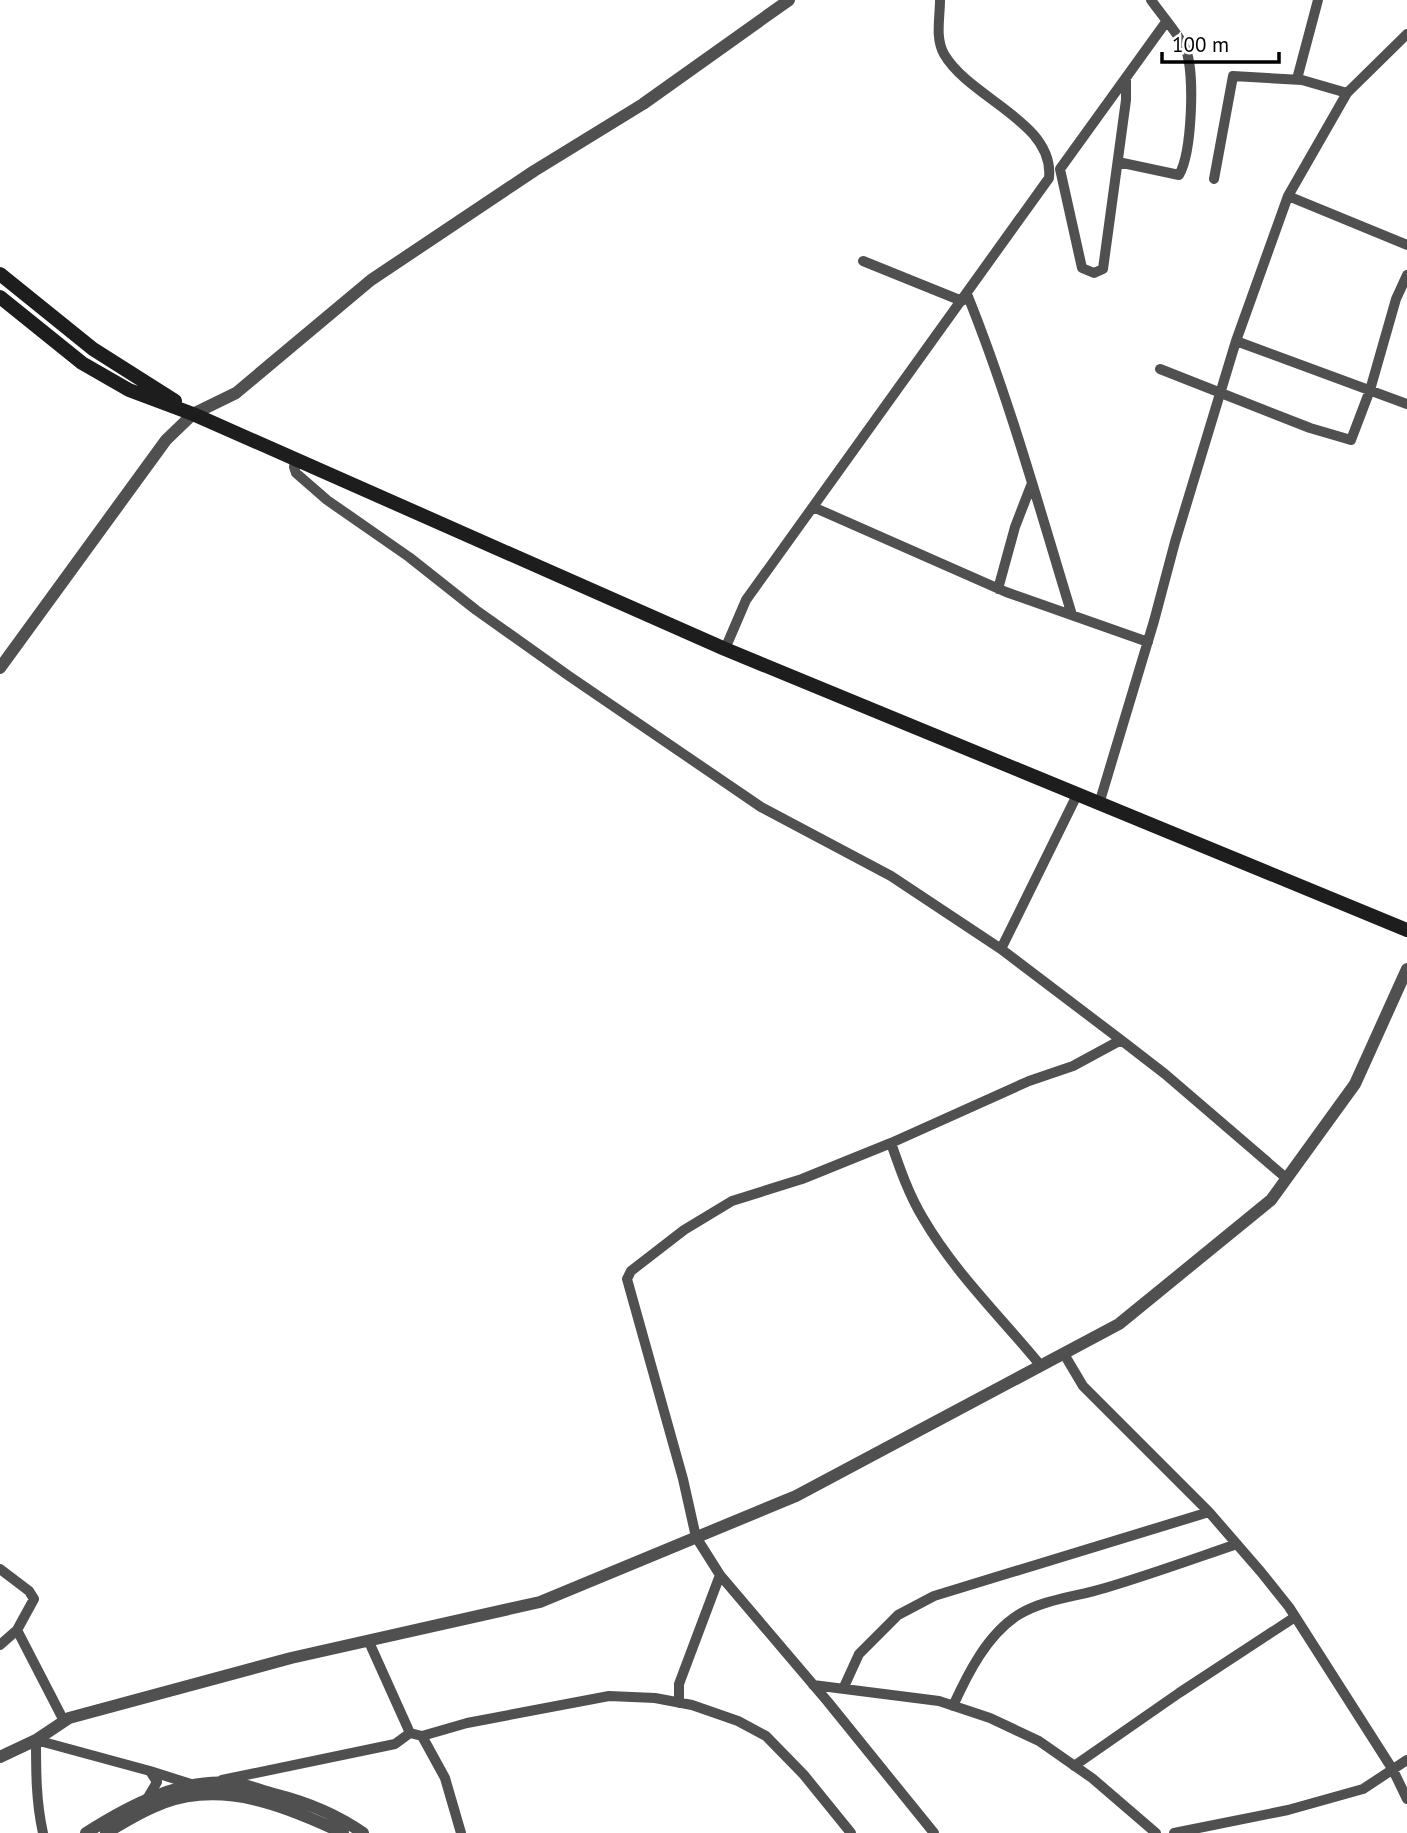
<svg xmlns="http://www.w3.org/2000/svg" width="1407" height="1833" font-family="'PT Sans',sans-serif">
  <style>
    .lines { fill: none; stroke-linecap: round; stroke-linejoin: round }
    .minor { stroke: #505050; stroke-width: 10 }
    .tertiary { stroke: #505050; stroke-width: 12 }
    .secondary { stroke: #1d1d1d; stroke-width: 14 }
  </style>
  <rect width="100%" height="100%" fill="#fff"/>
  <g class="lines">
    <path class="minor" d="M1126,78V100L1103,269L1094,273L1082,268L1060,169L1166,22
      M1297,79L1318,0
      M1118,162L1179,175C1192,153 1195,74 1186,50C1181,37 1160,13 1151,0
      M1214,179L1233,76L1302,80L1347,93
      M1288,196L1407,245
      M863,261L962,301
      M967,294C1009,398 1039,507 1072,615
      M1236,341L1407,404
      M1160,369L1310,428L1351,440L1370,390L1396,299L1407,275
      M295,459L294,467L296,473L327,500L409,557L476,610L569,676L761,807L891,876L1001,949L1121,1040L1073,1066L1029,1081L891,1143L802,1179L732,1201L684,1230L631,1271L627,1279L683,1479L696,1537L720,1575L828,1702L934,1833
      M813,507L1006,592L1148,642
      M998,589L1015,527L1032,483
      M725,649L746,600L1049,178C1055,122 970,99 944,54C935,38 940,18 940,0
      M1099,804L1154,621L1175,542L1236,341L1288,196L1347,93L1407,34
      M1001,949L1077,795
      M1121,1040L1165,1074L1286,1178
      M891,1143C900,1169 909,1195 923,1218C955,1273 1001,1317 1041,1366
      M1064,1354L1083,1386L1209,1512L1261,1572L1289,1607L1393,1770L1407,1799
      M0,1569L29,1591L34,1599L17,1630L64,1721
      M369,1642L410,1733L422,1736L467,1723L609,1696L655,1698L692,1705L738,1721L766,1736L804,1775L851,1833
      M0,1645L17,1630
      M813,1685L939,1701L990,1718L1039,1741L1092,1778L1156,1833
      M843,1689L859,1654L898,1615L934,1596L1209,1512
      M679,1703V1684L720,1575
      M953,1706C968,1673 987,1635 1018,1615C1044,1599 1076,1597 1105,1588C1149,1575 1193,1559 1237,1544
      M422,1736L445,1778L461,1833
      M1074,1766L1179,1693L1295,1617
      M222,1780L395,1744L410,1733
      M147,1799L157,1782L150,1771L194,1785
      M43,1833C36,1802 36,1771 36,1740L150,1771
      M1174,1833L1288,1810L1363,1789L1407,1760"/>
    <path class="tertiary" d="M0,668L166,440L193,414L236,393L371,280L534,171L643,104L789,0
      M0,1757L36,1740L69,1718L291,1658L540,1602L796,1496L1119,1324L1271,1200L1355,1084L1407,969
      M86,1833C128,1806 186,1775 238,1784C250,1786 262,1791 274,1794C306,1802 336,1814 363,1833
      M106,1833C124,1822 143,1810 163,1803C224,1780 288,1807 343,1833"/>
    <path class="secondary" d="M0,274L93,349L175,401
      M0,297L82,363L129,390L193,414L725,649L1407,930"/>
  </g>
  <path d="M1162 52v10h117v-10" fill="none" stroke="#000000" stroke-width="3.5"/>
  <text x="1172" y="52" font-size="21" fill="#000000" stroke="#ffffff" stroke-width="5" paint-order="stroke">100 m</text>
</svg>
